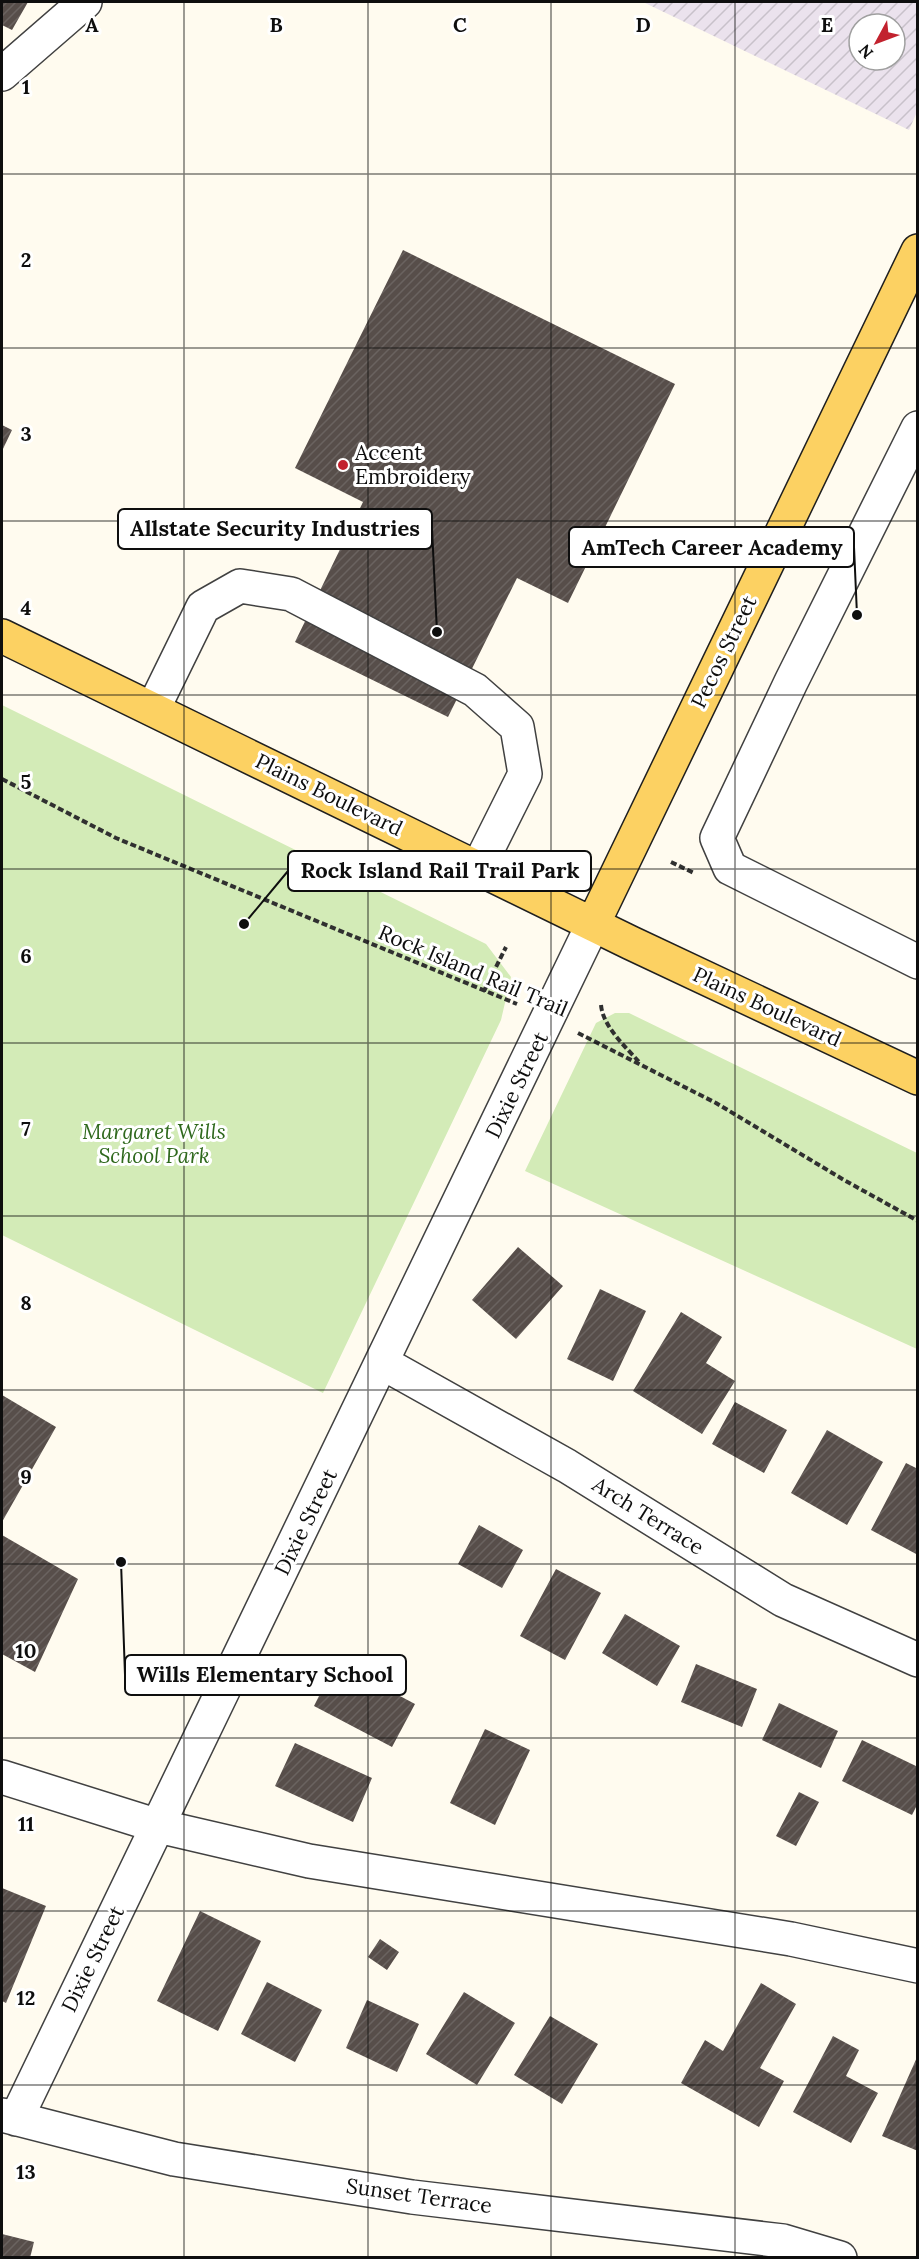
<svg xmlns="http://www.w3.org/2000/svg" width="919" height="2259" font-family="Lora,serif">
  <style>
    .industrial { fill: url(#industrial-furrows); fill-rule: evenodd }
    .park { fill: #d3ebb7 }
    .building { fill: url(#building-hatch) }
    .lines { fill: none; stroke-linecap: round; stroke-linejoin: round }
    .minor-casing { stroke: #414141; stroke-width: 36 }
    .major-casing { stroke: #1f1f1f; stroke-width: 36 }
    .path { stroke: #303030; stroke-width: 4; stroke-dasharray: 6 3; stroke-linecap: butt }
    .minor { stroke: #fff; stroke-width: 33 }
    .major { stroke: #fcd162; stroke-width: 33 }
    .grid { fill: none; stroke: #0e0e0e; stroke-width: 1.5; stroke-opacity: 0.55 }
    .poi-dot { fill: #c2222e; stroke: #fff; stroke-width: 2 }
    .labels { text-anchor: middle; stroke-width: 6; stroke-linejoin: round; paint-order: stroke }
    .poi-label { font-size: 21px; fill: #0e0e0e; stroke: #fff; text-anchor: start }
    .street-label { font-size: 21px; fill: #0e0e0e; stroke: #fff }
    .park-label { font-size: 21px; font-style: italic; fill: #2e681c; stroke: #fff }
    .grid-label { font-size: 20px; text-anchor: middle; font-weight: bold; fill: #0e0e0e; stroke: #fff; stroke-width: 6; stroke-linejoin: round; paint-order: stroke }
    .leader { fill: none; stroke: #0e0e0e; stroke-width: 2 }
    .callout-dot { fill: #0e0e0e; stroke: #fff; stroke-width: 2 }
    .callout { fill: #fff; stroke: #0e0e0e; stroke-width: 2 }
    .callout-label { font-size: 22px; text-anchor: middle; font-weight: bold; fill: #0e0e0e }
  </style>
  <defs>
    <pattern id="industrial-furrows" width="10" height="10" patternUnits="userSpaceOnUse" patternTransform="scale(1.5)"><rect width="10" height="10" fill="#ebe2ed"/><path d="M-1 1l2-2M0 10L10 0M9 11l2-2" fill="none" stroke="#c8c1ca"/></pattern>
    <pattern id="building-hatch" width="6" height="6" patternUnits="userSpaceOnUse" patternTransform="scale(1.5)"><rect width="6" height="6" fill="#574e4a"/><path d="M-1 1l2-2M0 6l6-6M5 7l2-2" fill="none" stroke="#6a6360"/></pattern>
  </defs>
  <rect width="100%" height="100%" fill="#fffbef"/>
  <path class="industrial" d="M643,2H917V112L909,130ZM859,24H895V60H859Z"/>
  <path class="park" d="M2,705L486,944L511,977L501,1020L323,1393L2,1235Z
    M615,1013H629L917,1153V1349L525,1171L596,1023Z"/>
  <path class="building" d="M2,2H28L12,30L2,25Z
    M403,250L675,384L568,603L517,578L448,717L295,642L363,502L295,468Z
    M2,425L12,430L2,451Z
    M518,1247L563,1286L516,1339L472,1300Z
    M600,1289L646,1311L613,1381L567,1359Z
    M681,1312L722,1337L706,1363L735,1381L702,1434L633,1391Z
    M2,1395L56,1427L2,1522Z
    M735,1402L787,1430L764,1473L712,1444Z
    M827,1430L883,1462L847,1525L791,1493Z
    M906,1463L918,1469V1555L871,1530Z
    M479,1525L523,1550L502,1588L458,1564Z
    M2,1535L78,1579L35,1672L2,1654Z
    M556,1569L601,1593L565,1660L520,1636Z
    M625,1614L680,1646L657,1686L602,1653Z
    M336,1662L415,1704L392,1747L314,1706Z
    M696,1664L757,1689L742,1727L681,1702Z
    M779,1703L838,1731L821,1768L762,1740Z
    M485,1729L530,1750L495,1825L450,1803Z
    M862,1740L918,1767V1803L912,1815L842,1781Z
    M295,1743L372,1778L353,1822L275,1786Z
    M799,1792L819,1802L796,1846L776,1836Z
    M2,1888L46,1906L6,2003L2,2001Z
    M200,1911L261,1941L218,2031L157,2001Z
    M380,1939L399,1952L387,1970L368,1957Z
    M267,1982L322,2010L295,2062L241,2034Z
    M761,1983L796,2004L760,2068L784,2081L759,2127L681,2083L705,2040L723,2051Z
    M464,1992L515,2023L477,2085L426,2054Z
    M367,2000L419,2024L397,2072L346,2048Z
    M550,2016L598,2044L562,2104L514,2075Z
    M833,2036L859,2050L846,2076L878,2093L851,2143L793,2112Z
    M918,2055V2151L882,2136Z
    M2,2234L34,2242L30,2258H2Z"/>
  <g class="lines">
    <g class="minor-casing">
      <path id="minor" d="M2,74L85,2
        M918,428L791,682L717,838L730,868L918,962
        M153,709L203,607L240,586L291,594L475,690L517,727L525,774L478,868
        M383,1363L567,1466L783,1600L918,1660
        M2,1777L158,1826L309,1861L791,1939L918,1966
        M2,2115L174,2159L412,2197L783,2241L840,2258
        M16,2119L593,924"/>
    </g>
    <g class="major-casing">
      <path id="major" d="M2,636L631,943L918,1078
        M593,924L918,251"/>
    </g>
    <path class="path" d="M2,779L116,838L517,1004
      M671,862L694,873
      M484,991L506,947
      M601,1005C603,1027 626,1047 640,1063
      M578,1033L716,1103L844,1180L918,1221"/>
    <use href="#minor" class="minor"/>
    <use href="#major" class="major"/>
  </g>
  <path class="grid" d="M184,2V2258M368,2V2258M551,2V2258M735,2V2258M2,174H918M2,348H918M2,521H918M2,695H918M2,869H918M2,1043H918M2,1216H918M2,1390H918M2,1564H918M2,1738H918M2,1911H918M2,2085H918"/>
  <circle class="poi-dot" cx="343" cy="465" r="6"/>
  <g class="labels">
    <g class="poi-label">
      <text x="355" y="460">Accent<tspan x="355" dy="24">Embroidery</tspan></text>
    </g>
    <g class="street-label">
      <text transform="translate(724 652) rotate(-64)" y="7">Pecos Street</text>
      <text transform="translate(329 795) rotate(26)" y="7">Plains Boulevard</text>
      <text transform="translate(473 971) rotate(23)" y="7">Rock Island Rail Trail</text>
      <text transform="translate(767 1007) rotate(25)" y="7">Plains Boulevard</text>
      <text transform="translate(517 1085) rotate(-64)" y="7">Dixie Street</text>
      <text transform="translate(648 1516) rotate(32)" y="7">Arch Terrace</text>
      <text transform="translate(306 1522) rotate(-64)" y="7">Dixie Street</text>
      <text transform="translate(93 1959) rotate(-64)" y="7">Dixie Street</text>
      <text transform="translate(419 2196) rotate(8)" y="7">Sunset Terrace</text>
    </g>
    <g class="park-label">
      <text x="154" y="1139">Margaret Wills<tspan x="154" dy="24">School Park</tspan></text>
    </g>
  </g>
  <g class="grid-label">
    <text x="92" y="32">A</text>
    <text x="276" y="32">B</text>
    <text x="460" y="32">C</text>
    <text x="643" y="32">D</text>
    <text x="827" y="32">E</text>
    <text x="26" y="94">1</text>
    <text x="26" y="267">2</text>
    <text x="26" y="441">3</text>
    <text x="26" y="615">4</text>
    <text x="26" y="789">5</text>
    <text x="26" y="963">6</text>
    <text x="26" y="1136">7</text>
    <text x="26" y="1310">8</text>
    <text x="26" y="1484">9</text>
    <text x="26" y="1658">10</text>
    <text x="26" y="1831">11</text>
    <text x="26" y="2005">12</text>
    <text x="26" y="2179">13</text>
  </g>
  <path class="leader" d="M437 632L432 529M857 615L854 547M244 924L288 871M121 1562L125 1675"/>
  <g class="callout-dot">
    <circle cx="437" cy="632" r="6"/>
    <circle cx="857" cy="615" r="6"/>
    <circle cx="244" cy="924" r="6"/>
    <circle cx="121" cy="1562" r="6"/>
  </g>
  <g class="callout">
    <rect x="118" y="509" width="314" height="40" rx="6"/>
    <rect x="569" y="527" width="285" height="40" rx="6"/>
    <rect x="288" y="851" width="303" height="40" rx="6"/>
    <rect x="125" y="1655" width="281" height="40" rx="6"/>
  </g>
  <g class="callout-label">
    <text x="275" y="536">Allstate Security Industries</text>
    <text x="712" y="555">AmTech Career Academy</text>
    <text x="440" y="878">Rock Island Rail Trail Park</text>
    <text x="265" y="1682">Wills Elementary School</text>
  </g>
  <rect width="919" height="2259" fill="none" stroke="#0e0e0e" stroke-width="6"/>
  <g transform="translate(877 42) rotate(229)"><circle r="28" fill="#ffffff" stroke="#9f9f9f" stroke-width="1.5"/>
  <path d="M0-4.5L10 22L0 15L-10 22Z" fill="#c2222e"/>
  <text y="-9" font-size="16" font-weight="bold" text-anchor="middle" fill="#0e0e0e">N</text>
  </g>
</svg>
